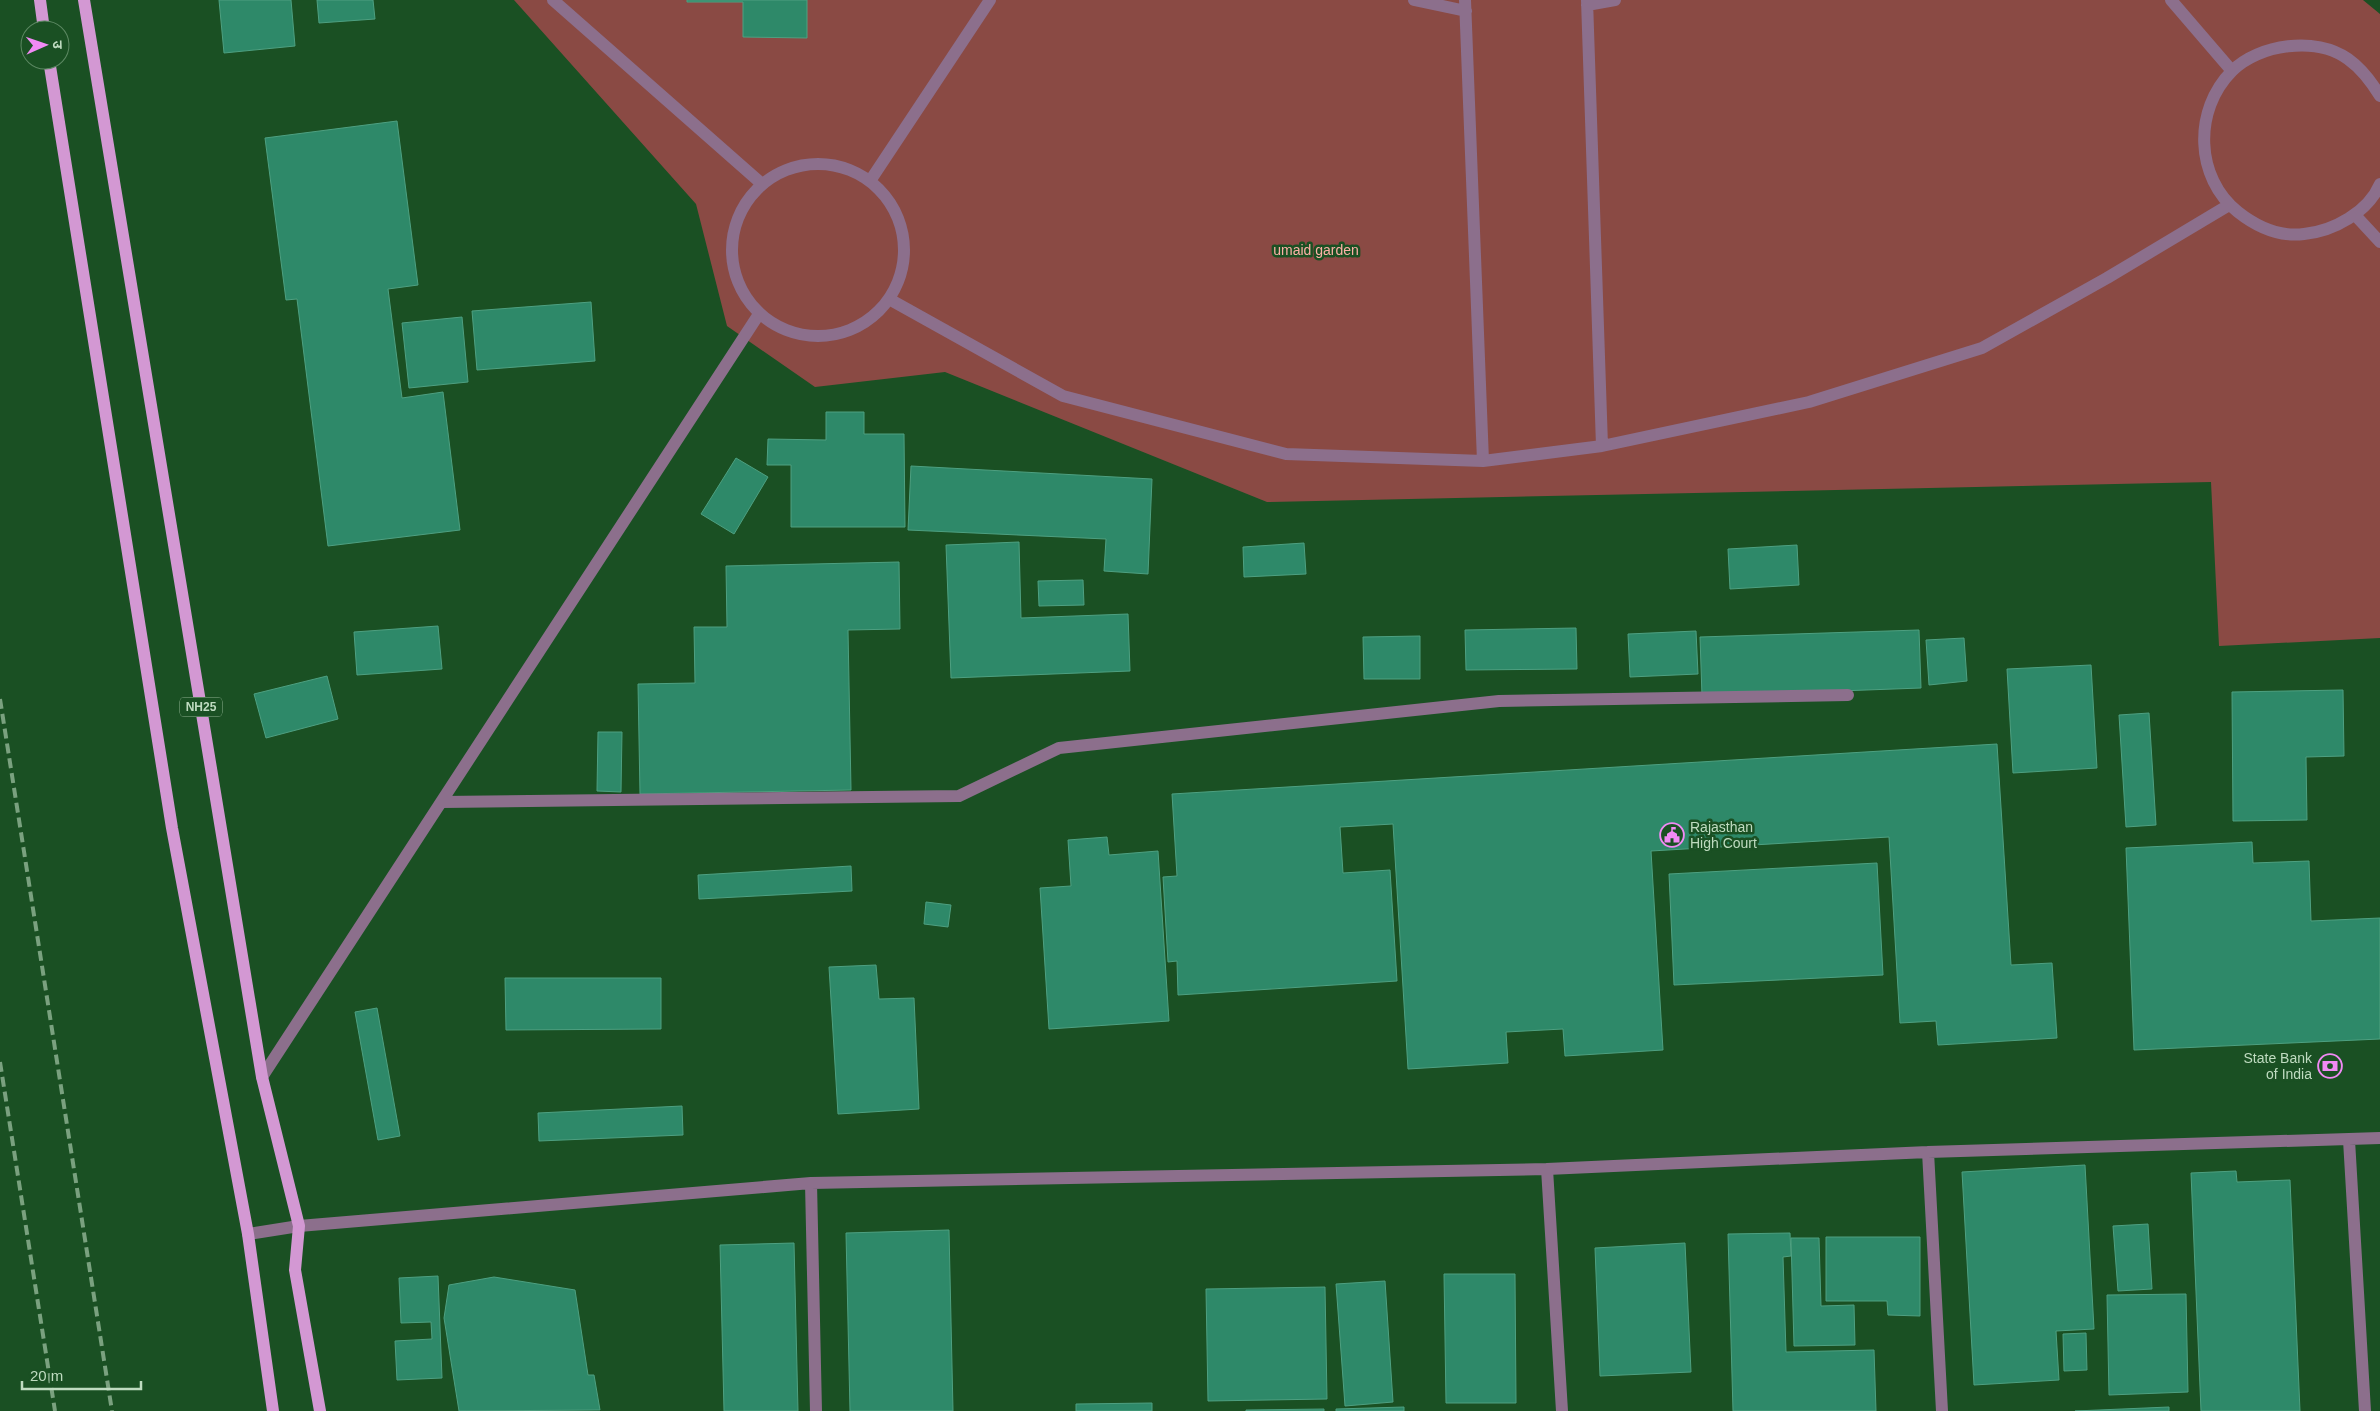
<svg xmlns="http://www.w3.org/2000/svg" width="2380" height="1411" font-family="Helvetica,'Noto Sans Devanagari',sans-serif">
  <style>
    .green { fill: #8a4a44 }
    .building { fill: #2e8969; stroke: #4ea081 }
    .lines { fill: none; stroke-linecap: round; stroke-linejoin: round }
    .minor { stroke: #8c6f8c; stroke-width: 12 }
    .major { stroke: #d398d3; stroke-width: 12 }
    .rail { stroke: #7aa17f; stroke-width: 4; stroke-dasharray: 10 5; stroke-linecap: butt }
    .labels { text-anchor: middle; stroke-width: 5; stroke-linejoin: round; paint-order: stroke }
    .shield { fill: #1a5023; stroke: #8eb191; stroke-width: 1 }
    .shield-label { font-size: 12px; font-weight: bold; fill: #bfdbc0 }
    .park-label { font-size: 14px; fill: #fdb0a7; stroke: #1a5023 }
    .poi-label { font-size: 14px; fill: #bfdbc0; stroke: #1a5023; text-anchor: start }
  </style>
  <rect width="100%" height="100%" fill="#1a5023"/>
  <path class="green" d="M514,0H2363L2380,14V638L2219,646L2211,482L1267,502L945,372L815,387L727,326L696,204Z"/>
  <path class="building" d="M219,0H291L295,46L224,53Z
    M317,0H373L375,19L319,23Z
    M687,0H807V38L743,37V2H687Z
    M397,121L418,285L388,289L402,398L443,392L460,530L328,546L297,299L286,300L265,138Z
    M591,302L595,361L477,370L472,311Z
    M462,317L468,382L409,388L402,323Z
    M826,412H864V434H904L905,527H791V465H767L768,439L826,440Z
    M736,458L768,477L734,534L701,514Z
    M911,466L1152,479L1148,574L1104,571L1106,539L908,530Z
    M1019,542L1021,618L1128,614L1130,671L951,678L946,545Z
    M1304,543L1306,574L1244,577L1243,547Z
    M1797,545L1799,585L1730,589L1728,549Z
    M899,562L900,629L848,630L851,790L640,794L638,684L695,683L694,627H727L726,566Z
    M1083,580L1084,605L1039,606L1038,581Z
    M438,626L442,669L357,675L354,632Z
    M1576,628L1577,669L1466,670L1465,630Z
    M1919,630L1921,688L1702,696L1700,637Z
    M1696,631L1698,674L1630,677L1628,634Z
    M1420,636V679H1364L1363,637Z
    M1964,638L1967,681L1929,685L1926,640Z
    M2091,665L2097,768L2013,773L2007,669Z
    M327,676L338,719L266,738L254,694Z
    M2343,690L2344,756L2306,757L2307,820L2233,821L2232,692Z
    M2149,713L2156,825L2126,827L2119,715Z
    M598,732H622L621,792L597,791Z
    M1997,744L2011,965L2052,963L2057,1038L1938,1045L1936,1021L1900,1023L1889,837L1651,851L1663,1050L1565,1056L1563,1029L1506,1032L1508,1063L1408,1069L1393,824L1340,827L1343,873L1390,870L1397,981L1178,995L1177,961L1168,962L1163,877L1177,876L1172,794Z
    M1107,837L1109,855L1158,851L1169,1021L1049,1029L1040,888L1071,886L1068,840Z
    M2252,842L2253,863L2309,861L2311,921L2380,918V1039L2134,1050L2126,848Z
    M1877,863L1883,975L1674,985L1669,874Z
    M851,866L852,891L699,899L698,875Z
    M926,902L951,905L948,927L924,924Z
    M876,965L879,999L914,998L919,1109L838,1114L829,967Z
    M505,978H661V1029L506,1030Z
    M377,1008L400,1136L378,1140L355,1012Z
    M682,1106L683,1135L539,1141L538,1113Z
    M2085,1165L2094,1329L2056,1331L2059,1380L1974,1385L1962,1172Z
    M2236,1171L2237,1182L2290,1180L2300,1411H2201L2191,1173Z
    M2148,1224L2152,1289L2118,1291L2113,1226Z
    M949,1230L953,1411H850L846,1233Z
    M1790,1233L1791,1256L1783,1257L1786,1352L1874,1350L1876,1411H1733L1728,1234Z
    M1826,1237H1920V1316L1888,1315L1887,1301H1826Z
    M1791,1238H1819L1821,1306L1854,1305L1855,1345L1794,1346Z
    M794,1243L798,1411H724L720,1245Z
    M1685,1243L1691,1372L1600,1376L1595,1248Z
    M1444,1274H1515L1516,1403H1446Z
    M438,1276L442,1378L397,1380L395,1341L432,1339L431,1322L401,1323L399,1278Z
    M494,1277L575,1290L588,1375H594L600,1410L459,1411L444,1318L449,1285Z
    M1385,1281L1393,1402L1345,1406L1336,1284Z
    M1325,1287L1327,1399L1208,1401L1206,1289Z
    M2186,1294L2188,1392L2109,1395L2107,1295Z
    M2086,1333L2087,1370L2064,1371L2063,1334Z
    M1152,1403V1411H1076V1404Z
    M1404,1407V1411H1336V1409Z
    M2169,1407V1411H2075Z
    M1324,1409V1411H1246V1410Z"/>
  <g class="lines">
    <path class="minor" d="M553,0L762,184
      M1414,0L1466,11
      M1465,0L1483,461
      M1587,0L1602,446
      M2171,0L2232,71
      M1587,5L1615,0
      M2380,96C2371,81 2362,69 2348,59C2316,36 2259,44 2232,71C2193,110 2195,178 2238,212C2257,227 2280,237 2304,234C2334,231 2368,212 2380,184
      M732 250a86 86 0 1 1 172 0a86 86 0 1 1-172 0Z
      M870,181L990,0
      M2355,215L2380,242
      M889,299L1063,396L1286,454L1483,461L1602,446L1809,402L1982,348L2107,278L2229,205
      M442,802L959,796L1059,748L1499,701L1848,695
      M262,1077L759,314
      M2349,1140L2365,1411
      M1928,1152L1942,1411
      M1547,1169L1562,1411
      M811,1183L816,1411
      M248,1234L299,1226L811,1183L1547,1169L1928,1152L2380,1138"/>
    <path class="major" d="M40,0L44,30
      M84,0L262,1077L299,1226L295,1270L320,1411
      M49,60L172,828L248,1234L273,1411"/>
    <path class="rail" d="M0,699L112,1411
      M0,1062L55,1411"/>
  </g>
  <defs>
    <g id="civic-ring" transform="scale(1.25)"><circle r="9.5" fill="#1a5023" stroke="#f18af4" stroke-width="1.5"/><path d="M-.6-6.5H3V-4.5H.6V-3L4-1V1h2V6H-6V1h2V-1L-.6-3ZM-1.2 2.5V6h2.4V2.5Z" fill="#f18af4"/></g>
    <g id="bank-ring" transform="scale(1.25)"><circle r="9.5" fill="#1a5023" stroke="#f18af4" stroke-width="1.5"/><path d="M-6-4H6V4H-6ZM0-2.3a2.3 2.3 0 1 0 0 4.6a2.3 2.3 0 1 0 0-4.6Z" fill="#f18af4"/></g>
  </defs>
  <g fill-rule="evenodd">
    <use href="#civic-ring" x="1672" y="835"/>
    <use href="#bank-ring" x="2330" y="1066"/>
  </g>
  <g class="labels">
    <rect class="shield" x="180" y="697.5" width="42" height="19" rx="4"/>
    <g class="shield-label">
      <text x="201" y="711">NH25</text>
    </g>
    <g class="park-label">
      <text x="1316" y="255">umaid garden</text>
    </g>
    <g class="poi-label">
      <text x="1690" y="832">Rajasthan<tspan x="1690" dy="16">High Court</tspan></text>
      <text x="2312" y="1063" text-anchor="end">State Bank<tspan x="2312" dy="16">of India</tspan></text>
    </g>
  </g>
  <g transform="translate(45 45) rotate(88)"><circle r="24" fill="#1a5023" stroke="#5c8862"/>
  <path d="M0-4L9 19L0 12L-9 19Z" fill="#f18af4"/>
  <text y="-8" font-size="14" font-weight="bold" text-anchor="middle" fill="#bfdbc0">उ</text>
  </g>
  <path d="M22 1381v8h119v-8" fill="none" stroke="#bfdbc0" stroke-width="2.5"/>
  <text x="30" y="1381" font-size="15" fill="#bfdbc0" stroke="#1a5023" stroke-width="4" paint-order="stroke">20 m</text>
</svg>
